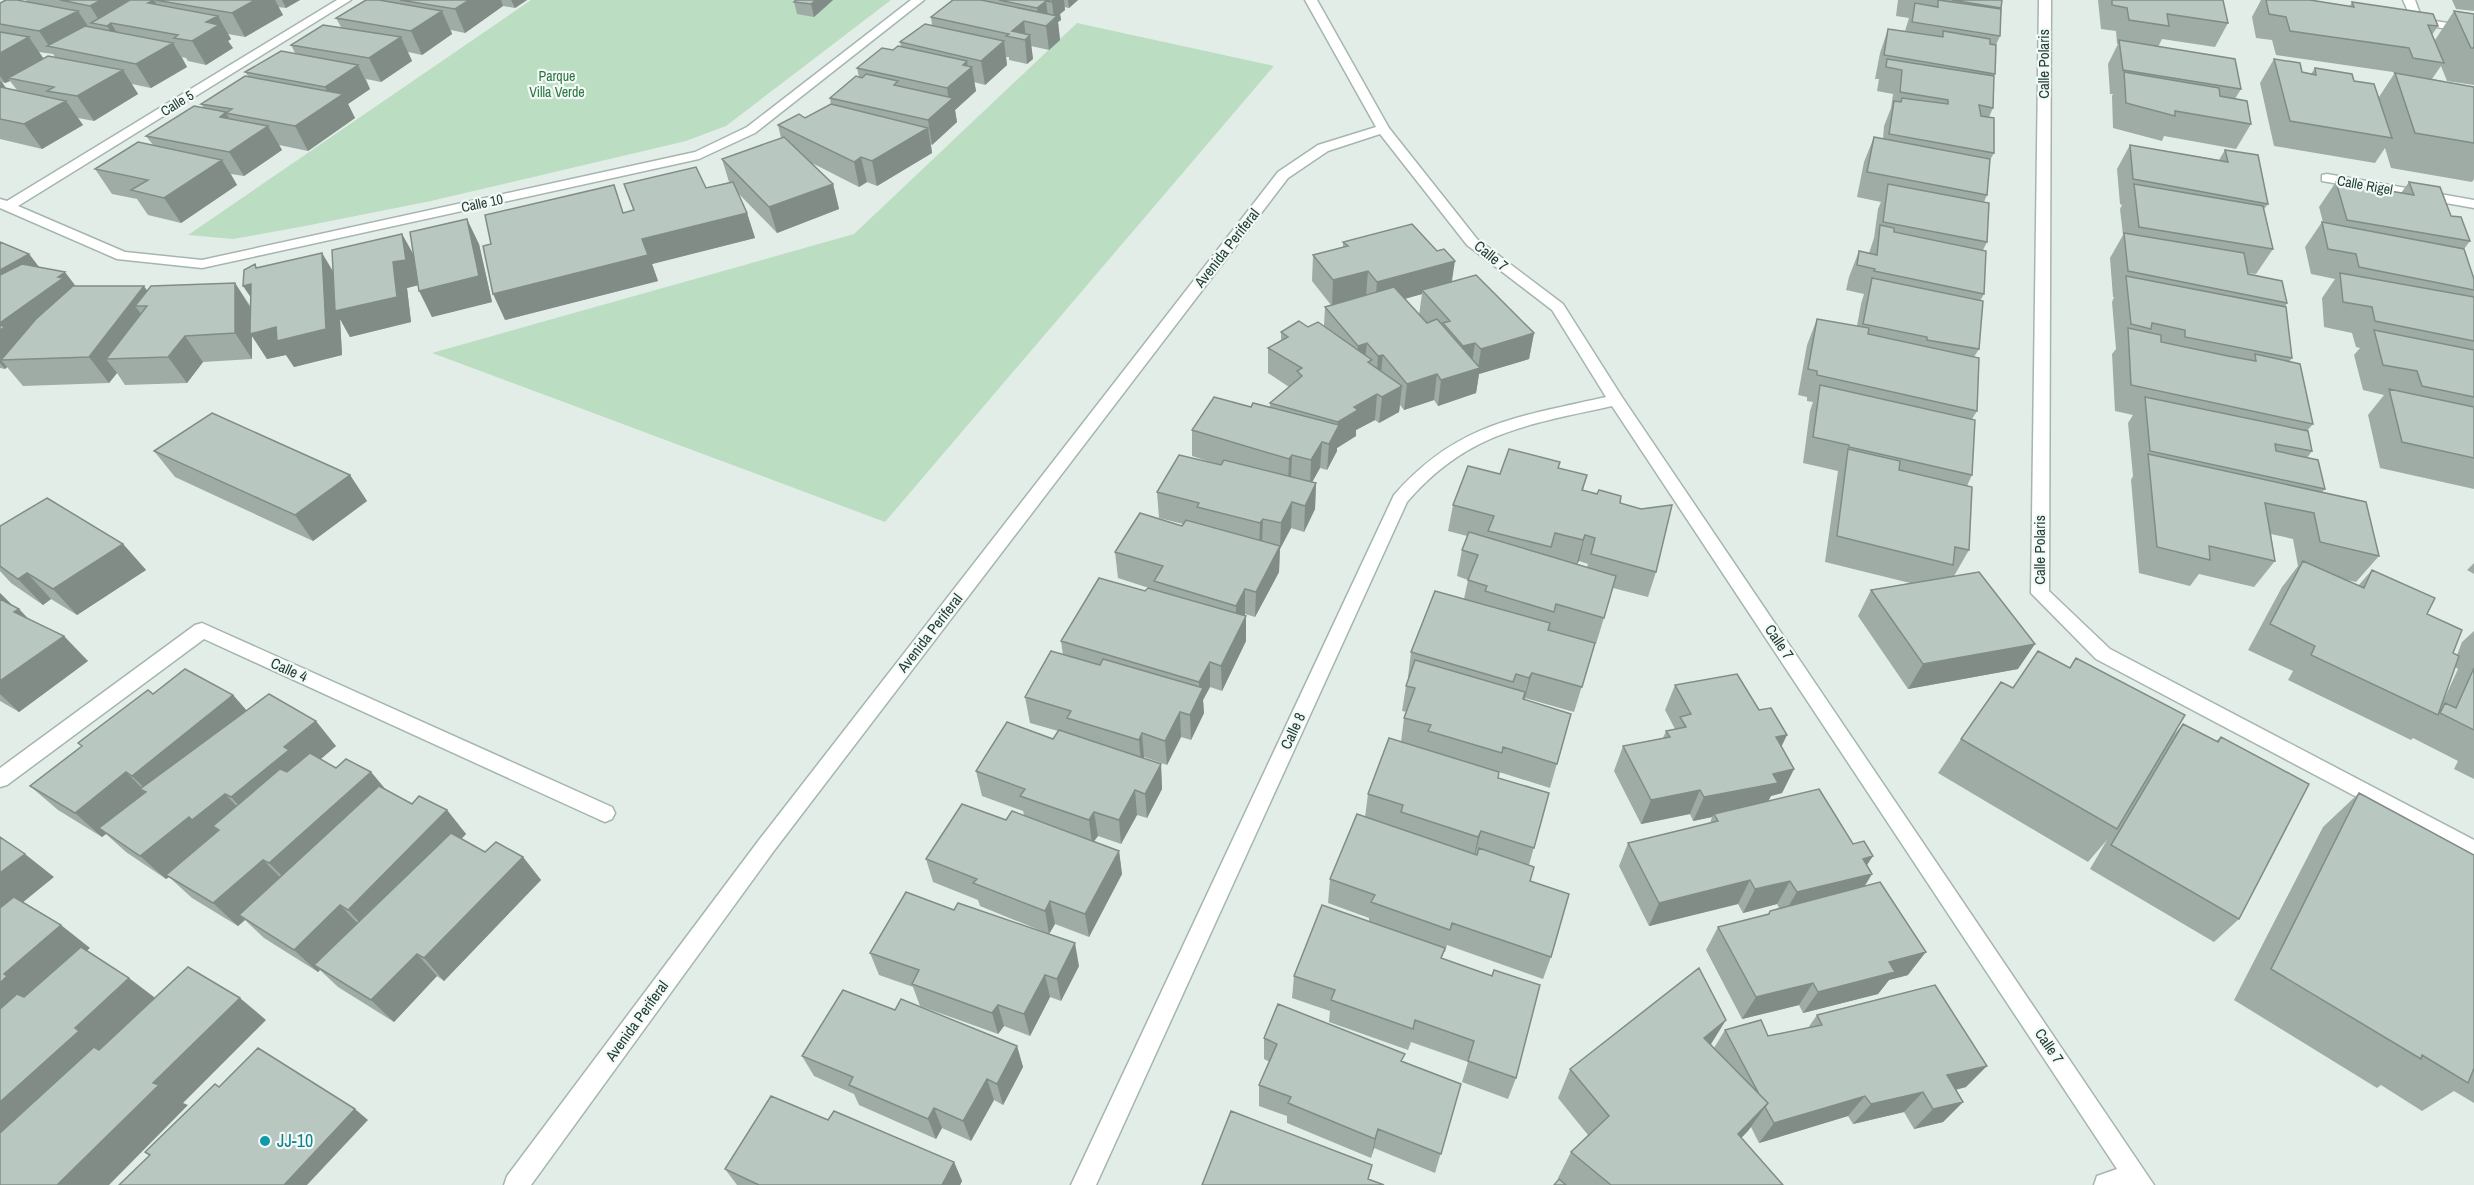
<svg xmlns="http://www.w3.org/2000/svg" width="2474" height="1185" font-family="'Archivo Narrow',sans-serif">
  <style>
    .green { fill: #bbdec2 }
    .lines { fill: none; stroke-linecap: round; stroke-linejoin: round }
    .street-casing { stroke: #a5b5af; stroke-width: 3 }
    .street { fill: #fff; fill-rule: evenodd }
    .wall { fill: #9eaca5; fill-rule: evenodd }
    .shaded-wall { fill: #818c86 }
    .building { fill: #b8c8c0; stroke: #818c86; stroke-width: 1.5 }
    .culture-dot { fill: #0f9aa8; stroke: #f3f9f6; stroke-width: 2 }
    .labels { text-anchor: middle; stroke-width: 4.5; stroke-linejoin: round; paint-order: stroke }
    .far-park-label { font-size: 14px; fill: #2b7642; stroke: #f3f9f6 }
    .far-street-label { font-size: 14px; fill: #223f35; stroke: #f3f9f6 }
    .street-label { font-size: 15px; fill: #223f35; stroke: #f3f9f6 }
    .near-culture-label { font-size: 18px; fill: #0d838f; stroke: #f3f9f6; text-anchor: start }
  </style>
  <rect width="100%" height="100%" fill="#e3ede8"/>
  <path class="green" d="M531,0H891L726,126L686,141L431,201L300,227L233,239L188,235Z
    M1077,23L1274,66L885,522L432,353L854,234Z"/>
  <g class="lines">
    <g class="street-casing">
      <path id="street" d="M337,0H351L18,206L125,252L202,260L695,152L747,127L911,0H924L755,133L699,159L202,268L117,259L0,208V199L7,201Z
        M1305,0H1317L1389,128L1477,239L1563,304L1622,397L2154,1185H2094L2097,1176L2117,1169L1612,406C1527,425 1467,432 1407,502L1096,1185H1071L1394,495C1457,423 1518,417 1606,397L1552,310L1467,245L1380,134L1328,151L1288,178L773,852L531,1185H504L507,1176L759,840L1278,172L1318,145L1376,127Z
        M2039,0H2051L2049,591L2110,649L2474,840V859L2096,659L2031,593Z
        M2403,0H2415L2422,19L2474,27V33L2410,23L2411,18Z
        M2327,174L2474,200V208L2322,181V175Z
        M202,623L612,807L615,813L612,819L605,822L598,819L204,639L7,785L0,787V768L195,625Z"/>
    </g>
    <use href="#street" class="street"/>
  </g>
  <path class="wall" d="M26,0H300L286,8L278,7L283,15L245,37L228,34L231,39L228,41L233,48L206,65L188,61L186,58L182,57L187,67L151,88L132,84L138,94L94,121L78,118L83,125L42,149L0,139V3L27,2ZM39,52L53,54L55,57L44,59ZM10,81L17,90L6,88L2,82L5,83Z
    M366,0H527L515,8L503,6L465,33L451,30L452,34L422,55L408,52L412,61L381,82L366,79L370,89L348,104L355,118L308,151L279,145L282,150L244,176L231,174L237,185L181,223L148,215L137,199L112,194L95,169L153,145L146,136L204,108L201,104L248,76L245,72L295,53L291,45L341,27L336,18Z
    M833,0L814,17L797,14L794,2Z
    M952,0H1078L1069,8L1064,7L1065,10L1060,14L1061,20L1058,22L1060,40L1049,50L1031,46L1033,59L1027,64L1009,60V57H1006L1007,65L985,85L974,82L976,91L955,110L957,122L932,145L931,144L932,153L877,186L867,182L859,187L812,163L833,184L839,209L777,233L738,193L747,213L755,238L652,264L658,281L505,320L625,213L706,188L729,182L722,159L781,138L778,125L805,118L831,105L830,98L859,77L857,68L893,50L901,47L900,42L932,25L931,17Z
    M1898,0H2002L2000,36L1996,45L1994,76L1993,108L1989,117L1994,153L1990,160L1987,195L1984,202L1987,242L1983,250L1984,294L1980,301L1979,349L1974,357L1977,411L1972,419V475L1967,486L1969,550L1954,576L2018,669L1908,689L1858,616L1871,590L1910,583L1825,562L1838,471L1803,463L1810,411L1813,402L1807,401V397L1798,395L1807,345L1817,319L1857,326L1861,304L1864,294L1846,290L1849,277L1859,251L1869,253L1874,238L1878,209L1881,202L1857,197L1864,162L1874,137L1883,139L1884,126L1891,108L1893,94L1877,91L1879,79H1875L1880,53L1888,29L1905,31L1909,18L1896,16Z
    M2098,0H2223L2228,23L2215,47L2162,39L2158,47L2241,89L2235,99L2251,124L2236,149L2164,136L2162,141L2113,128L2112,96L2113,94H2110L2108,64L2118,44H2117L2116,31L2101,29Z
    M2261,0H2310L2350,6L2352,2L2438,26L2432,35L2435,40L2454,11L2474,14V85L2447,81L2441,66L2432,79L2474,87V179L2472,182L2391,168L2385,148L2375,163L2274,146L2260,83L2274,59L2302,72L2311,74L2315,68L2354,81L2379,97L2394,74L2393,72L2276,55L2272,40L2256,38L2252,17Z
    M2452,0H2474V11L2456,9Z
    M2130,145L2219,160L2225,150L2268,204L2264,209L2273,249L2256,274L2247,273L2248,274L2287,303L2285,307L2292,358L2289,362L2313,424L2307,431L2312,451L2307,458L2325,489L2322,492L2379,556L2356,582L2343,579L2358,586L2372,570L2427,614L2453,653L2457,655L2462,642L2474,631V779L2454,769L2458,761L2413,738L2411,740L2288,680L2293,671L2248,650L2282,587L2298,566L2293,539L2271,534L2275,561L2254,587L2199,574L2190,586L2139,573L2131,480L2133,476L2128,423L2133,415L2115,411L2112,354L2116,349L2112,302L2114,297H2113L2110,258L2123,235L2120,209L2122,205L2120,204L2117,169ZM2455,667L2458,669L2440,708Z
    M2336,182L2401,193L2409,182L2451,216L2470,241L2464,249L2474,279V296L2473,297H2474V489L2380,468L2368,415L2384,395L2363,390L2354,355L2360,348L2356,347L2352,333L2324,327L2322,298L2335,279L2311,274L2305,247L2322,222H2323L2319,207Z
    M402,234L414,256L479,244L492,302L432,317L418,285L407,288L411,322L350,337L340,319L342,355L294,367L286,355L267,359L252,336V359L203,362L187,383L125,385L117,373L109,383L23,386L7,367L5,369L0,368V242L29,254L39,267L75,286L148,291L235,283L251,307L257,268L322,253L333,271Z
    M1343,242L1452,282L1534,333L1529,359L1479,374L1476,393L1438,406L1434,400L1404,410L1400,405L1399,412L1379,423L1375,420L1356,430V436L1337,448V451L1327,470L1320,468L1312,482L1316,483L1315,509L1304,532L1291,528L1280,549L1279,572L1255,617L1245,614V615L1246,641L1222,691L1210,687L1203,700L1204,713L1191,740L1181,737L1167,765L1144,757V759L1161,764L1162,789L1147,818L1137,815L1121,844L1098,836L1094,841L1119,851L1122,874L1089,937L1055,924L1049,934L980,906L978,900L933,882L926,859L1006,820L1024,815L1023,811L982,796L976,771L1053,739L1058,731L1030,723L1025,697L1063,655L1061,641L1145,591L1155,590L1118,578L1115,552L1182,526L1183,524L1159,518L1157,492L1213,463L1192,456V430L1251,407H1270V403L1289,387L1268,373V348L1281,341V332L1308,327L1324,326L1325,307L1331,305L1312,281L1313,255L1343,247ZM1422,294L1419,315L1405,299Z
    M154,451L350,475L367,501L313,541L175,477Z
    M1559,468L1587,475L1583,490L1620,503L1656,572L1648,597L1613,588L1596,644L1549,630L1595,643L1574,712L1525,698V700L1571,714L1550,788L1499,772L1498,778L1549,793L1529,865L1530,881L1551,957L1543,979L1447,945L1445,952H1444L1442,958L1516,1078L1508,1099L1462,1082L1468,1062L1411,1042L1408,1050L1329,1022L1330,1011L1292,998L1294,976L1369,921V918L1328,903L1330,879L1365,817L1368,794L1401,742L1404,718L1407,712L1402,711L1406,686L1409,678L1408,677L1411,652L1464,599L1468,580L1457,576L1462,550L1467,536L1448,531L1453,505L1500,474ZM1579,561L1588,564L1587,567L1577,564Z
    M0,526L123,544L146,570L77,615L51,599L43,605L11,583L0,571Z
    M2474,563V574L2467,570Z
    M0,593L12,605L19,609L29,620L88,661L19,712L0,701Z
    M2076,658L2172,737L2183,724L2216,741L2221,737L2239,919L2214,942L2090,869L2107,840L2088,862L1938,773L1961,739L2013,688L2069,668Z
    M1675,685L1781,746L1794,769L1782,793L1771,796L1768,801L1867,865L1872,874L1865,886L1908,975L1889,980L1878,994L1803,1013L1799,1005L1742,1019L1706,950L1718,927L1767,915L1770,911L1779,908L1777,904L1743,913L1738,904L1649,926L1619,866L1628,843L1710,823L1712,817L1693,821L1690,814L1641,824L1614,771L1623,746L1663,738L1666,731L1675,729L1665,710Z
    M153,694L233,695L246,710L336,746L320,759L336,768L371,772L386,790L412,804L447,810L466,834L461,839L485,852L523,857L541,880L444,981L437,976L394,1022L338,987L320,970L318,972L264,938L245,920L238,926L192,898L169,877L166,879L126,852L106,834L102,837L58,810L30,786L82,746L78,743Z
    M2359,793L2474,855V1103L2454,1091L2422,1111L2381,1085L2377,1088L2234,1000L2323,827Z
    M870,953L1079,966L1061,1001L1050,997L1030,1036L1004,1026L998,1034L920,1006L913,987L879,975Z
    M895,1010L1017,1046L1023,1067L1003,1105L994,1100L971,1141L942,1128L936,1139L859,1105L854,1094L814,1076L802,1056Z
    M1817,1015L1966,1087L1956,1090L1963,1102L1943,1122L1914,1129L1904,1112L1853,1124L1848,1116L1759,1143L1751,1127L1741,1138L1783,1185H1554L1561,1181L1558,1178L1571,1152L1588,1135L1558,1098L1570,1069L1711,1045L1714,1048L1725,1030L1768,1036L1808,1028Z
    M1264,1038L1403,1062L1461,1084L1435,1173L1374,1148L1371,1158L1287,1123V1116L1259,1106V1085L1270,1062L1264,1059Z
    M828,1120L954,1162L962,1181L960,1185H737L725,1169Z"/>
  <path class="shaded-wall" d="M99,0H135L111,23L126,47L122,49L107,26L102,25L90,6Z
    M154,0L168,23L148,3Z
    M255,0H275L283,15L245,37L232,13Z
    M282,0H300L286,8Z
    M469,0H501L503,6L465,33L455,9Z
    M511,0H527L515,8Z
    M816,0H833L814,17L811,4Z
    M1053,0H1064L1065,10L1060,14L1061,20L1058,22L1060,40L1049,50L1046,26L1039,24L1037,8L1046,1L1049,24L1054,20L1052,2Z
    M1068,0H1078L1069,8Z
    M78,11L93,34L49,46L39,31Z
    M442,11L452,34L422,55L411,31Z
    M218,16L231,39L228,41L233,48L206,65L192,41L206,22Z
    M1024,21L1026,39L1030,35L1033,59L1027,64L1025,40L1012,31Z
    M29,37L45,61L8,78L10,81L5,83L0,76V53Z
    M401,37L412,61L381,82L369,58Z
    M1004,41L1007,65L985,85L981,61Z
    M173,43L187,67L151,88L136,64Z
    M967,61L968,70L972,67L976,91L955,110L957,122L932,145L928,120L949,101L947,88L963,65Z
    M358,65L370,89L348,104L355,118L308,151L295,126L332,101L325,87Z
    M123,70L138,94L94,121L77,96Z
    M1,81L18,106L0,95V82Z
    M66,101L83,125L42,149L24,124Z
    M226,113L240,137L220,117Z
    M268,126L282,150L244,176L229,152Z
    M928,128L932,153L877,186L872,161Z
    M861,157L867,182L859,187L854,162Z
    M222,160L237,185L181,223L164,198Z
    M833,184L839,209L777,233L769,207Z
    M747,213L755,238L652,264L658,281L505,320L493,294L642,239Z
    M467,219L479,244L492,302L432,317L419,291Z
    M402,234L416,259L419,285L407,288L411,322L350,337L340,319L342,355L294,367L286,355L267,359L252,336V359L235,333V283L251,309L322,253L337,279L393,262Z
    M29,254L49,280L0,284V270Z
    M1455,261L1451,287L1422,290V294L1375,307L1377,282Z
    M1368,271L1366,296L1332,306L1333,280Z
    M65,272L84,297L1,360L7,367L5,369L0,363V323Z
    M251,284L260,311L243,286Z
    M144,286L162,312L147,306H135L151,327L106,359L117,373L109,383L89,357Z
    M1534,333L1529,359L1479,374L1476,393L1438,406L1441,380L1478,368L1481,349Z
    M185,336L203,362L187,383L168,357Z
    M1367,343L1364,369L1356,371L1358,346Z
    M1475,343L1471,369L1459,372L1463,346Z
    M1383,355L1380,381L1376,382L1378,356Z
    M1437,374L1434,400L1404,410L1407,384Z
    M1402,386L1399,412L1379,423L1382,397Z
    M1377,394L1375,420L1356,430V436L1337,448V451L1327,470L1329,444L1337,428L1338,422L1354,407Z
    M1322,442L1320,468L1310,486L1311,460Z
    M1292,455L1291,481L1288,485L1289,459Z
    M350,475L367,501L313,541L295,515Z
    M1316,483L1315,509L1304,532L1305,506Z
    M1292,502L1291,528L1280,549L1281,523Z
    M1263,519L1262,545L1259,549L1260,523Z
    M1585,535L1579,561L1576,566L1583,540Z
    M123,544L146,570L77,615L53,589Z
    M1280,546L1279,572L1255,617L1256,592Z
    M27,573L51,599L43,605L18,579Z
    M1245,589V614L1236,631V606Z
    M0,593L13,606L0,609Z
    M19,609L44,635L14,612Z
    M1246,616V641L1222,691L1221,666Z
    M64,636L88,661L19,712L0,694V681Z
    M2035,644L2018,669L1908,689L1923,664Z
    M1210,662V687L1203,700L1204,713L1191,740L1190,715L1199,696V682Z
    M1532,673L1525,698L1523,703L1529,678Z
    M233,695L255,720L157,800L132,776Z
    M1180,712L1181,737L1167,765L1165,741Z
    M316,721L336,746L307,771L254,821L231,797L284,747Z
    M1142,733L1144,757L1141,765L1139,740Z
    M1787,735L1775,760L1776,737Z
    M1161,764L1162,789L1147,818L1145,794Z
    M1794,769L1782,793L1771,796L1765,807L1714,814L1712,817L1693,821L1704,797L1773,774Z
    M126,772L151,797L140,789L150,798L99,828L106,834L102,837L75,813Z
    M371,772L391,796L292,886L269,863Z
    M1135,790L1137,815L1121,844L1119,820Z
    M1700,790L1690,814L1641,824L1651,800Z
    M225,794L248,818L219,830L213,826L225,837L166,875L169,877L166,879L140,856L189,817Z
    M447,810L466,834L370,933L348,910Z
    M1094,812L1098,836L1092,844L1089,820Z
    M1481,831L1475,855L1473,861L1478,837Z
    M1119,851L1122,874L1089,937L1085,914Z
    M25,854L54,877L0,921V873Z
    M1873,856L1859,877L1872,874L1857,897L1783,915L1797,892L1863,859Z
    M523,857L541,880L444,981L424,958Z
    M263,860L286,883L239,915L245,920L238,926L213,903Z
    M1750,880L1738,904L1649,926L1659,903Z
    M1790,881L1777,904L1743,913L1755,889Z
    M1050,901L1055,924L1049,934L1045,911Z
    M340,905L362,928L314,965L320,970L318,972L294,950Z
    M61,925L90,948L36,996L0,1033V983L4,974Z
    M1075,943L1079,966L1061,1001L1057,979Z
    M1926,952L1908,975L1889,980L1878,994L1803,1013L1818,992L1889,962Z
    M417,954L437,976L394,1022L371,1000Z
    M1045,975L1050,997L1030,1036L1024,1014Z
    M129,978L158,1000L0,1153V1102L75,1028Z
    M1813,983L1799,1005L1742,1019L1756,997Z
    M240,998L266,1020L183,1103L188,1105L109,1185H57L153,1083Z
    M998,1005L1004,1026L998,1034L992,1013Z
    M1726,1020L1708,1049L1704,1038Z
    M1017,1046L1023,1067L1003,1105L997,1084Z
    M1987,1066L1966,1087L1927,1096L1947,1075Z
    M987,1079L994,1100L971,1141L963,1121Z
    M1923,1092L1904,1112L1853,1124L1871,1104Z
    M1865,1096L1848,1116L1759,1143L1774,1123Z
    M1963,1102L1943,1122L1914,1129L1933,1109Z
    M1768,1103L1748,1131L1719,1161L1738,1134Z
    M934,1108L942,1128L936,1139L928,1119Z
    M355,1109L368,1120L307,1185H284Z
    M1378,1129L1374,1148L1371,1158L1375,1139Z
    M954,1162L962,1181L960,1185H942Z"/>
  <path class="building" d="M6,0H17L78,11L39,31L0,24V3Z
    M60,0H101L90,6Z
    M130,0H154L148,3L218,16L206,22L219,25L192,41L174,38L178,35L111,23L107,26L91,23Z
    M155,0H255L232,13Z
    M366,0H379L442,11L411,31L336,18Z
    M400,0H469L455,9Z
    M796,0H816L811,4L794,2Z
    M953,0H981L1057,16L1046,26L1024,21L1012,31L1030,35L1025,40L1006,36L1009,34L931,17Z
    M999,0H1054L1052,2L1046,1L1037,8Z
    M1938,0L2001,9L2000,36L1912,22L1915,3L1938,7Z
    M1952,0H2002L2001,8Z
    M2112,0H2223L2228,23L2167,14L2169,26L2129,20L2127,8L2112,5Z
    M2266,0H2310L2354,7L2352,2L2433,14L2438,26L2428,25L2444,63L2413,58L2409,48L2290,31L2286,17L2269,14Z
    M2454,11L2474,14V48H2471Z
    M925,24L1004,41L981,61L900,42Z
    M323,25L401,37L369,58L291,45Z
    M85,26L173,43L136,64L47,46Z
    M1888,29L1943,37V31L1990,39V44L1996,45L1995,74L1884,55Z
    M0,32L29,37L0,53Z
    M2119,40L2235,59L2241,89L2123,70Z
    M898,46L967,61L963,65L972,67L947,88L857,68L882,48L893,50Z
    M281,51L358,65L325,87L245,72Z
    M48,56L123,70L77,96L47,91L54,87L8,78Z
    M1887,59L1994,76L1993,108L1979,105L1981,116L1994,118V153L1889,134L1894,101L1901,102L1902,98L1948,104V100L1900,92L1902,70L1886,67Z
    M2274,59L2300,63L2302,72L2316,75L2315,68L2352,74L2354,81L2374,84L2392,138L2290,121Z
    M2124,72L2219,88L2220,96L2247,101L2251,124L2175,111V116L2126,103Z
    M2395,73L2474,87V143L2415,133Z
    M866,74L898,81L894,85L953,98L928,120L830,98L856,76L862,78Z
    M245,76L343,94L295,126L226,113L232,109L201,104Z
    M0,87L66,101L24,124L0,119Z
    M831,104L928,128L872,161L861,157L854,162L778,125L799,114L805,118Z
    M194,106L226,112L220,117L268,126L229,152L146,136Z
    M784,137L833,184L769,207L722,159Z
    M1874,137L1990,159L1987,195L1867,172Z
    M138,142L222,160L164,198L131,190L148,180L95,169Z
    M2130,145L2228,162L2225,150L2258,155L2268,204L2133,179Z
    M696,167L706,188L733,182L747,213L642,239L648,255L493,294L483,246L491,244L485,215L614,185L623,213L634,210L624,184Z
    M2336,182L2414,195L2409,182L2440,187L2451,216L2461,217L2470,241L2347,220Z
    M1888,184L1989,203L1987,242L1883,222Z
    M2134,184L2263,206L2273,249L2139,227Z
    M467,219L479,276L419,291L410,232Z
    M2322,222L2464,249L2474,279V290L2359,267L2356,254L2328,249Z
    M1412,224L1437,251L1444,249L1455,261L1377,282L1368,271L1333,280L1313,255L1348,246L1343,242Z
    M1880,225L1894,228V232L1986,251L1984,294L1874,271L1875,269L1857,265L1859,251L1877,255Z
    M2124,233L2244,253L2248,274L2282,281L2287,303L2128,271Z
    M402,234L406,260L393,262L397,297L335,311L332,250Z
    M0,242L29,254L0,270Z
    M322,253L326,329L277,341L276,327L250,334L251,284L243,286L244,270L255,264L256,268Z
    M22,264L65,272L58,277L63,278L0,323V275Z
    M2340,273L2474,297V341L2375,321L2372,307L2343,302Z
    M1476,275L1534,333L1481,349L1475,343L1463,346L1443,323L1450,321L1422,290Z
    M2126,276L2286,307L2292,358L2185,337V330L2152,323L2151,329L2131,324Z
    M1872,278L1983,301L1979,349L1927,340V337L1863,324Z
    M235,283V333L185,336L168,357L106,359L147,306H135L151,286Z
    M73,286H144L89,357L1,360L36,319Z
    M1394,287L1427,323L1437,319L1480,368L1441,380L1437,374L1407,384L1383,355L1378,356L1367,343L1358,346L1325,307Z
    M1817,319L1869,328L1868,334L1979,358L1977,411L1817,375V371L1808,369Z
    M1299,321L1308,327L1318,322L1372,360L1368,362L1402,386L1382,397L1377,394L1354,407L1358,410L1338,422L1270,403L1302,376L1297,371L1302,368L1268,348L1288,337L1281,332Z
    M0,325L5,327L0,330Z
    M2128,328L2161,335V342L2228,356L2256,361L2255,354L2300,364L2313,424L2131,385Z
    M2374,330L2474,350V397L2422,386L2417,371L2383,365Z
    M1820,385L1975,420L1972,475L1849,447V445L1813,437Z
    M2389,389L2474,407V458L2402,442Z
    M1214,397L1251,407L1253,403L1339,425L1329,444L1322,442L1311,460L1292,455L1289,459L1192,430Z
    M2145,397L2308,431L2312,451L2275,444L2276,451L2318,460L2325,489L2150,451Z
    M212,413L350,475L295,515L154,451Z
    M1509,449L1560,462L1558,468L1587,475L1582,490L1597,494L1599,490L1621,496L1620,503L1641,509L1672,505L1656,572L1591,554L1595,538L1585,535L1583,540L1555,533L1551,547L1488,531L1494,516L1453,505L1468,466L1500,474Z
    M1848,449L1900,461L1899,470L1972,487L1969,550L1955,547L1953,565L1837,536Z
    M2148,454L2366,502L2379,556L2320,542L2314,513L2265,503L2275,561L2209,546L2210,560L2157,547Z
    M1179,455L1221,465L1224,460L1316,483L1305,506L1292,502L1281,523L1263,519L1260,523L1197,507L1199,503L1157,492Z
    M47,498L123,544L53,589L27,573L18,579L0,566V526Z
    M1140,513L1182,526L1186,520L1280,546L1256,592L1245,589L1236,606L1154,581L1163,566L1115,552Z
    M1469,532L1616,576L1604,618L1556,604L1554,612L1485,591L1487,586L1468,580L1478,555L1462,550Z
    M2303,561L2364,588L2372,570L2435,598L2427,614L2462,630L2453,653L2459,656L2438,715L2311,655L2315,646L2270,624Z
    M1979,572L2035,644L1923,664L1871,590Z
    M1099,578L1145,591L1148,588L1246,616L1221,666L1210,662L1199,682L1061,641Z
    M1435,591L1550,623L1548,630L1595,643L1582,687L1532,673L1529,678L1516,674L1513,682L1411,652Z
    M0,599L19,609L14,612L64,636L0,681Z
    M1051,651L1100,665L1103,659L1203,688L1190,715L1180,712L1165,741L1142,733L1139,740L1067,718L1071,711L1025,697Z
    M2038,651L2070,668L2076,658L2185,715L2117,829L1961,739L2001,682L2013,688Z
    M1415,660L1525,692L1523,699L1571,714L1557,764L1503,747L1502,753L1428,731L1431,725L1404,718L1415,688L1406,686Z
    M2474,668V730L2440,713L2445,703L2456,708Z
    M185,669L233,695L132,776L126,772L75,813L30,786L82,746L78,743L148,690L153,694Z
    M1737,674L1759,710L1771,708L1787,735L1776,737L1794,769L1773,774L1778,783L1704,797L1700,790L1651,800L1623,746L1670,737L1666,731L1686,727L1680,717L1691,714L1675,685Z
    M269,694L316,721L284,747L289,750L231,797L225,794L192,820L189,817L140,856L99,828L146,792L140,789Z
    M1007,722L1053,739L1059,730L1161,764L1145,794L1135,790L1119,820L1094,812L1089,820L1020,796L1025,789L976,771Z
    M2183,724L2218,742L2221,737L2309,784L2239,919L2111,845Z
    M1389,738L1499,772L1498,778L1549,793L1534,848L1481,831L1478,837L1401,812L1403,805L1368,794Z
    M310,753L336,768L346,759L371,772L269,863L263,860L213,903L166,875L219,830L213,826L280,769L287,772Z
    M379,786L412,804L419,796L447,810L348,910L340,905L294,950L239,915Z
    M1819,789L1853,844L1864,841L1873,856L1863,859L1872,874L1797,892L1790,881L1755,889L1750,880L1659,903L1628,843L1718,821L1714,814Z
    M2359,793L2474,855V1068L2468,1083L2422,1055L2421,1059L2271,969Z
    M962,804L1006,820L1012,811L1119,851L1085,914L1050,901L1045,911L973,883L977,879L926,859Z
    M1357,814L1477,855L1479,848L1534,867L1530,881L1569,894L1551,957L1452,923L1450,930L1371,902L1375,895L1330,879Z
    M451,833L485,852L496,842L523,857L424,958L417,954L371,1000L314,965Z
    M0,837L25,854L0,873Z
    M1880,882L1926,952L1889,962L1895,972L1818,992L1813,983L1756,997L1718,927L1769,914L1770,911Z
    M906,892L954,910L958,903L1075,943L1057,979L1045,975L1024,1014L998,1005L992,1013L912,984L919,970L870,953Z
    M14,897L61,925L4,974L7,976L0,983V908Z
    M1322,905L1445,948L1441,958L1492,976L1494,970L1540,985L1516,1078L1468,1061L1474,1041L1415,1020L1413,1029L1331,1000L1335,990L1294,976Z
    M81,947L129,978L75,1028L79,1031L0,1102V1009L17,994L24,997Z
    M188,967L240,998L153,1083L159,1085L57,1185H0V1133L94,1047L99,1050Z
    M1699,968L1726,1020L1704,1038L1768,1103L1738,1134L1783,1185H1611L1571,1152L1609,1116L1570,1069Z
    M1935,985L1987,1066L1947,1075L1963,1102L1933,1109L1923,1092L1871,1104L1865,1096L1774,1123L1765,1107L1768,1103L1759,1094L1725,1030L1761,1020L1768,1036L1822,1025L1817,1015Z
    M843,990L895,1010L901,999L1017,1046L997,1084L987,1079L963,1121L934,1108L928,1119L849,1085L853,1077L802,1056Z
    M1278,1004L1405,1054L1401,1061L1461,1084L1441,1154L1378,1129L1375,1139L1288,1103L1291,1097L1259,1085L1277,1044L1264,1038Z
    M258,1048L355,1109L284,1185H119L150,1155L145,1152L215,1084L219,1087Z
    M771,1096L828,1120L834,1111L954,1162L942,1185H759L725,1169Z
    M1231,1111L1372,1165L1368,1179L1384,1185H1202Z
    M1559,1179L1566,1185H1554Z"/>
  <circle class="culture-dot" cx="265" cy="1141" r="6"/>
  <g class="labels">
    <g class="far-park-label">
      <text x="557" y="81">Parque<tspan x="557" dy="16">Villa Verde</tspan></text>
    </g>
    <g class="far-street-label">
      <text transform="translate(177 103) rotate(-32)" y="5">Calle 5</text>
      <text transform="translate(2365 185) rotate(10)" y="5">Calle Rigel</text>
      <text transform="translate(482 203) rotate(-12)" y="5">Calle 10</text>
    </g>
    <g class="street-label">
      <text transform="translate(2044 64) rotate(-90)" y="5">Calle Polaris</text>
      <text transform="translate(1227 248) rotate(-52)" y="5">Avenida Periferal</text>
      <text transform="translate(1491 256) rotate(39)" y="5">Calle 7</text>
      <text transform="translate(2040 550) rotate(-90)" y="5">Calle Polaris</text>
      <text transform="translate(930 633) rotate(-52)" y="5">Avenida Periferal</text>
      <text transform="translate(1779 642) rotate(56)" y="5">Calle 7</text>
      <text transform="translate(289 670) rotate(24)" y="5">Calle 4</text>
      <text transform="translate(1293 731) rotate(-65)" y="5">Calle 8</text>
      <text transform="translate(637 1021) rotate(-54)" y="5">Avenida Periferal</text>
      <text transform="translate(2049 1046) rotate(56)" y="5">Calle 7</text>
    </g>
    <g class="near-culture-label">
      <text x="277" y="1147">JJ-10</text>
    </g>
  </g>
</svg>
